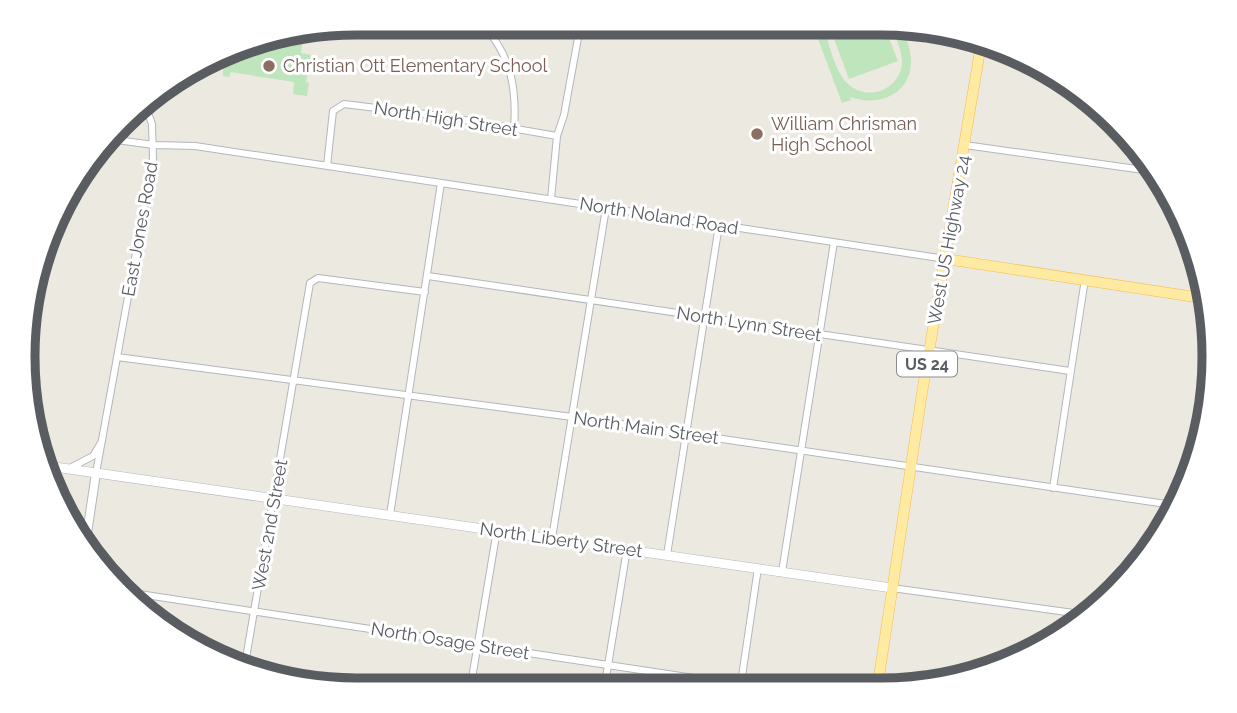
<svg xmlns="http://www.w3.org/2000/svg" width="1237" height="713" font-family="Raleway,sans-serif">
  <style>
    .green { fill: #bee5bb }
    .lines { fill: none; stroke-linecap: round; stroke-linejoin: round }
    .minor-casing { stroke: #b3b7bb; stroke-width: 8 }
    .tertiary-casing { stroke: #b3b7bb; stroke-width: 10 }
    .secondary-casing { stroke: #b4b8be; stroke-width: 10 }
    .primary-casing { stroke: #f4bc51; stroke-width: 11 }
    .minor { stroke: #fff; stroke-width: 6 }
    .tertiary { stroke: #fff; stroke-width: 8 }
    .secondary { stroke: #fff; stroke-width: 9 }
    .primary { stroke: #ffeaa2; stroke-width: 10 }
    .education-dot { fill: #8d6e63; stroke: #fff; stroke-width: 2.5 }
    .labels { text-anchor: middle; stroke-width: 6; stroke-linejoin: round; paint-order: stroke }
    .shield { fill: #fff; stroke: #8b8e91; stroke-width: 2 }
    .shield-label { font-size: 16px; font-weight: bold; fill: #595d62 }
    .education-label { font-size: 18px; fill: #785e54; stroke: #fff; text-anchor: start }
    .street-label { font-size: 18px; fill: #595d62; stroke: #fff }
    .rim { fill: none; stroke: #595d62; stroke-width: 9 }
  </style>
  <rect width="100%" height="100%" fill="#ece9e0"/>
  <path class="green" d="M812,23H822C828,40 835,72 847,83C866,102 898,91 902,65C903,51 895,37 890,23H900C905,36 911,48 911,61C911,95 878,107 850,97L851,100L842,103Z
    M828,23H883L898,61L849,79Z
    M304,31L301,53L311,55L306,82L309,83L307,96L293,94L294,82L231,72L229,77L223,76V55L250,40Z"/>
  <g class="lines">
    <g class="minor-casing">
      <path id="minor" d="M481,23C511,54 517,88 514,129
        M492,34L504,23
        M109,139L154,145L195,146L946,259
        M965,145L1158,172
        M327,166L333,111L344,104L441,116L557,136
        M551,199L557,136L564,115L578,38
        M428,276L1070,371
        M117,357L572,417L1173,505
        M68,469L93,456L102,441
        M96,473L153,159L152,124L144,102
        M1053,488L1085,279
        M390,515L441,183
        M552,538L606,208
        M667,555L719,225
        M782,572L834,242
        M892,588L1081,614
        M126,592L773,690
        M244,670L310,283L318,278L425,292
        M470,690L497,530
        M604,690L627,549
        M740,690L758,568"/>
    </g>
    <g class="tertiary-casing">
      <path id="tertiary" d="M85,547L96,473"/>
    </g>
    <g class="secondary-casing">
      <path id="secondary" d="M41,465L892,588"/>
    </g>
    <g class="primary-casing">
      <path id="primary" d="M946,259L1208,299
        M877,690L922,393L982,39"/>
    </g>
    <use href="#minor" class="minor"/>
    <use href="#tertiary" class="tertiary"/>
    <use href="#secondary" class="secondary"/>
    <use href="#primary" class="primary"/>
  </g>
  <g class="education-dot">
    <circle cx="269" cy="66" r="7"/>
    <circle cx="757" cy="134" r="7"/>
  </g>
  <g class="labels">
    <rect class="shield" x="897" y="351.5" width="60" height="25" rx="5"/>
    <g class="shield-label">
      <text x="927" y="370">US 24</text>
    </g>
    <g class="education-label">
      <text x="283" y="72">Christian Ott Elementary School</text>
      <text x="771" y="130">William Chrisman<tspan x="771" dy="21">High School</tspan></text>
    </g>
    <g class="street-label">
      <text transform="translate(446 119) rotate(9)" y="6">North High Street</text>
      <text transform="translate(659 216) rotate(9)" y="6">North Noland Road</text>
      <text transform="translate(140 229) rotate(-80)" y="6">East Jones Road</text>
      <text transform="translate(949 240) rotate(-80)" y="6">West US Highway 24</text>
      <text transform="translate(749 324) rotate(9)" y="6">North Lynn Street</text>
      <text transform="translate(646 428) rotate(8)" y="6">North Main Street</text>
      <text transform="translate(270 525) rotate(-80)" y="6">West 2nd Street</text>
      <text transform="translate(561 540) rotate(8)" y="6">North Liberty Street</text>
      <text transform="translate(450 641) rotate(9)" y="6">North Osage Street</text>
    </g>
  </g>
  <path d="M0 0H1237V713H0ZM356 35H881A321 321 0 0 1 1202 356V357A321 321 0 0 1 881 678H356A321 321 0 0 1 35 357V356A321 321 0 0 1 356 35Z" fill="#fff" fill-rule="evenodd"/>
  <path class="rim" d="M356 35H881A321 321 0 0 1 1202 356V357A321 321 0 0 1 881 678H356A321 321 0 0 1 35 357V356A321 321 0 0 1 356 35Z"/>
</svg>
